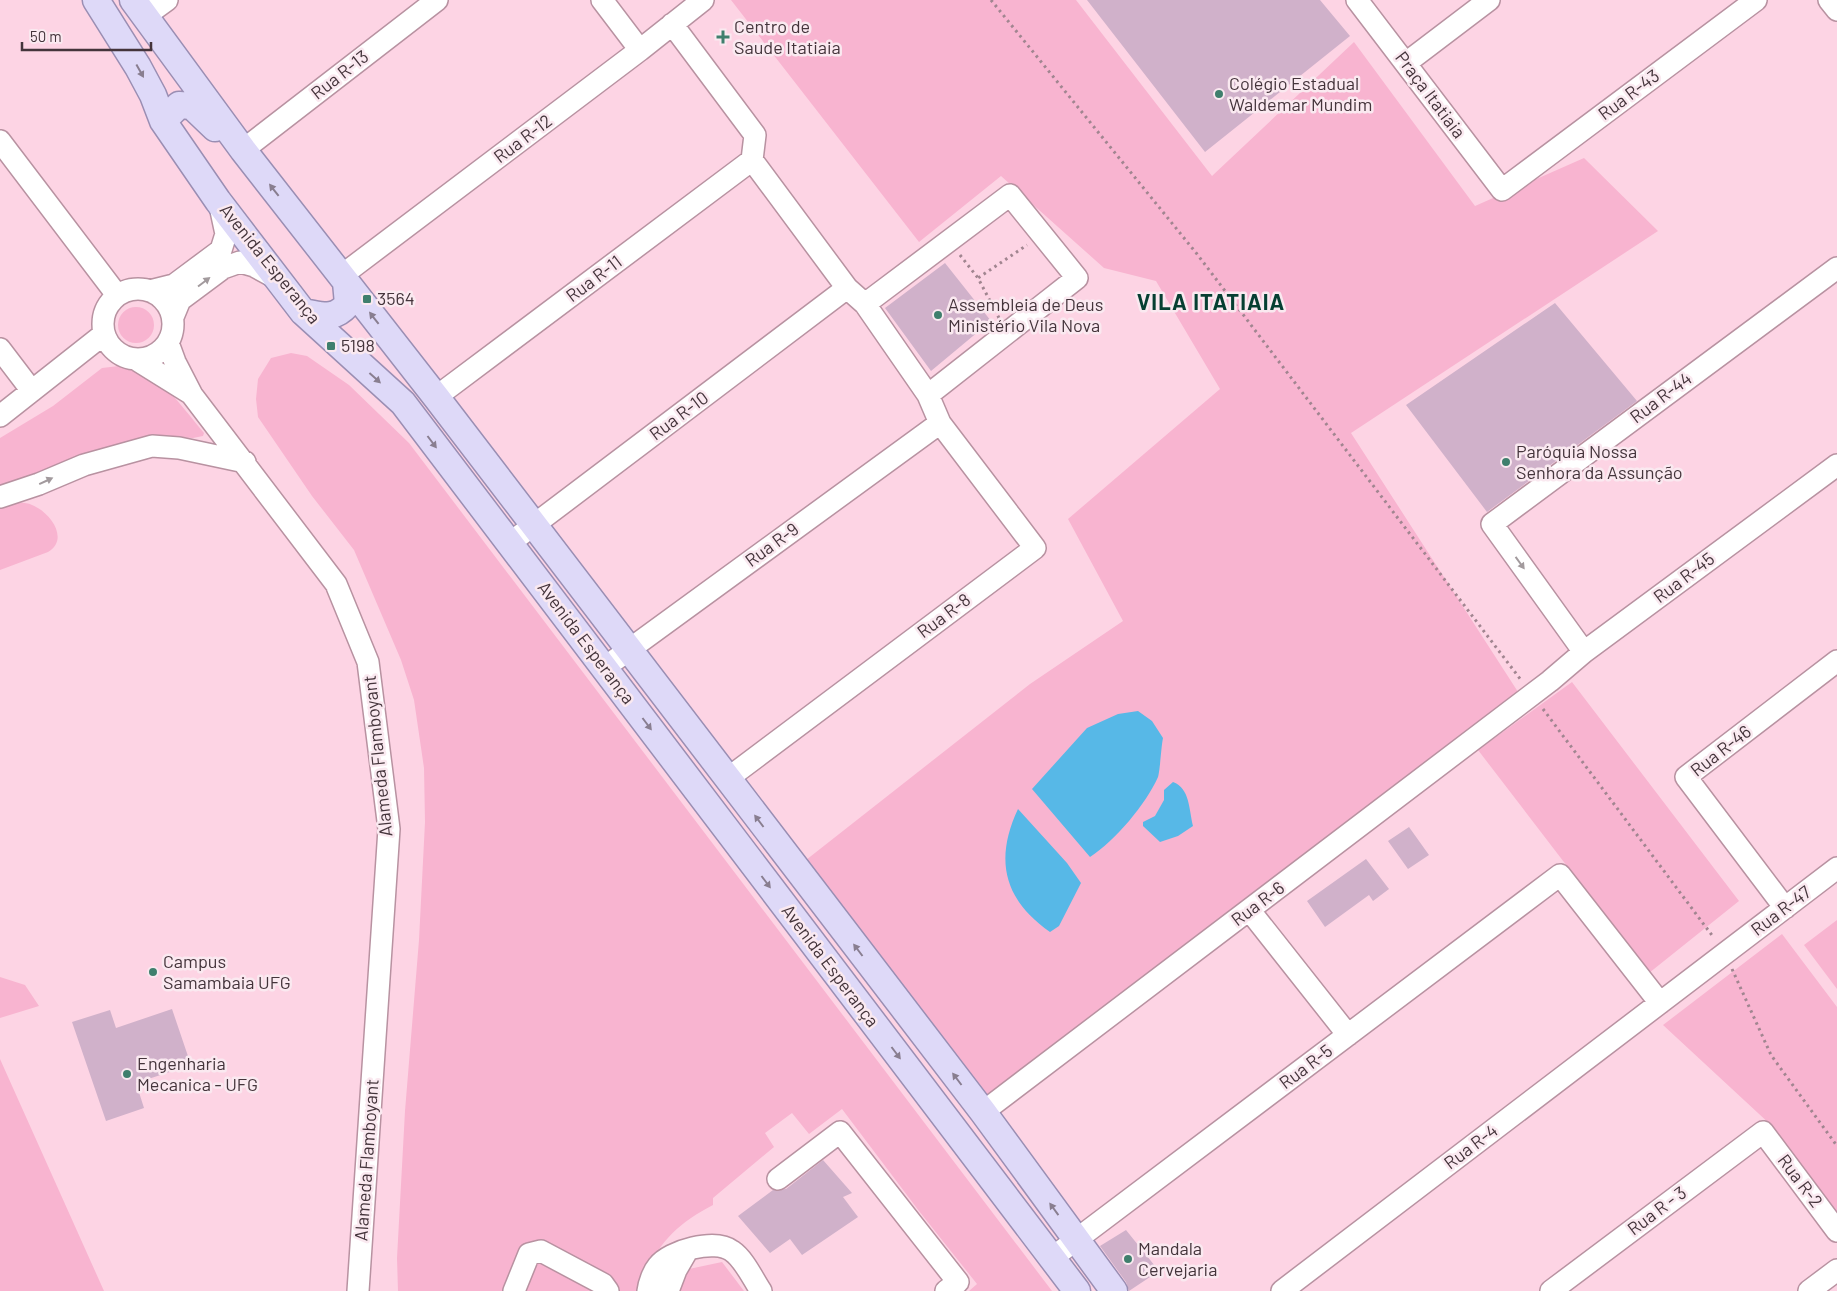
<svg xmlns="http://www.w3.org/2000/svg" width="1837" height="1291" font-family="Barlow,sans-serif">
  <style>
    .green { fill: #f8b4d0 }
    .water { fill: #57b8e7 }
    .building { fill: #d0b1ca }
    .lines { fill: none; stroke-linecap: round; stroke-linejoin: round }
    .minor-casing { stroke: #b892a1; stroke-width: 24 }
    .major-casing { stroke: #9a8eb3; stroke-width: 29 }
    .path { stroke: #a18590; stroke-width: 3; stroke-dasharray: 2.5 4; stroke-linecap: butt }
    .minor { stroke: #fff; stroke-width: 21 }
    .major { stroke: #ded9f8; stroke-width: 26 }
    .oneway { fill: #897e90 }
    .oneway2 { fill: #a29a9d }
    .poi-dot { fill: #3f7f6d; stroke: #fae9f0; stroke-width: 2 }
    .labels { text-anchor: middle; stroke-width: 5; stroke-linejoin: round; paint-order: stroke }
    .poi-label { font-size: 18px; fill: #44343b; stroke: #fae9f0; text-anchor: start }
    .street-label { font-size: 18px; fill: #44343b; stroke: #fae9f0 }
    .district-label { font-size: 22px; font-weight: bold; letter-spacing: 1px; fill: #063f32; stroke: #fae9f0 }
  </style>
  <rect width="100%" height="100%" fill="#fdd4e4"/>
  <path class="green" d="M731,0H1076L1212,176L1354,42L1475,206L1584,158L1658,231L1351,433L1520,695L987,1096L806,860L1030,684L1123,621L1068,519L1220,389L1156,281L1104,268L1001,176L919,242Z
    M118 325a18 18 0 1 1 36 0a18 18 0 1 1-36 0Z
    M291,353L307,356L349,385L409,443L1052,1291H969L977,1284L919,1211L842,1109L809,1134L792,1113L765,1133L774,1147L713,1198V1205C674,1225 652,1249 640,1291H398L397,1258L405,1111L419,940L425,822L424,768L414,700L401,660L354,550L312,496L258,417L256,399L258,379L271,358Z
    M119,366C162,374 177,401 204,433L203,436L193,438L146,436L0,487V438L53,406L102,368Z
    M12,503C18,503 26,502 32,505C50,512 70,539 48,552L0,570V507Z
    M1572,682L1739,901L1649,973L1478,750Z
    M1837,920V989L1804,945Z
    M1782,934L1837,1007V1216L1772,1126L1663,1025Z
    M0,977L25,985L39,1006L0,1018Z
    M0,1059L104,1291H0Z
    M722,1262L744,1291H678L689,1269Z"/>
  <path class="water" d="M1138,711L1152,721L1163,738C1161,748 1160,771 1158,777C1146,804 1115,841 1090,857L1032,789L1087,728L1118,714Z
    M1173,782C1190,788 1189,810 1193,826L1178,836L1160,842L1143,826V822L1155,816L1164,800V790Z
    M1018,809L1067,863L1081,883L1059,926L1050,932C1004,900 994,860 1018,809Z"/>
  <path class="building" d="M1087,0H1320L1350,36L1205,152Z
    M945,263L991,321L931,371L885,308Z
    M1555,303L1637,401L1487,512L1406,405Z
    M1409,827L1429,855L1408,869L1388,841Z
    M1366,859L1389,889L1373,901L1369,895L1325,927L1307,901Z
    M172,1009L191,1065L136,1083L144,1108L106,1121L72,1022L110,1010L116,1028Z
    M823,1160L852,1193L843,1197L858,1217L802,1255L790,1239L770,1253L738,1216L773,1190L786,1189Z
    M1126,1230L1159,1271L1129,1291L1126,1282L1100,1246Z"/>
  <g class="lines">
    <g class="minor-casing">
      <path id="minor" d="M602,0L640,50
        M1357,0L1502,190L1756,0
        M1829,0L1837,10
        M145,16L167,0
        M672,24L755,135L752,160L847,288L865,304L928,395L940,423L1035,548L727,779
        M1406,63L1489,0
        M0,141L117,295
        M243,150L437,0
        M341,276L640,50L703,0
        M103 324a35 35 0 1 1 70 0a35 35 0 1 1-70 0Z
        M150,291L174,285L221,250L226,234L220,206
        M865,304L1010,195L1077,278L928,395
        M173,317L180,300L223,268L240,262L254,266L276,278
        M168,343L175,362L192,395L336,584L368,662L389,829L358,1291
        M0,349L32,391
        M137,360L190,393
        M436,397L752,160
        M0,416L104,334
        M0,497L39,484L84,465L152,446L179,448L245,462
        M510,543L847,288
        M1584,652L1492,524L1837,268
        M604,668L940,423
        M1785,908L1686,777L1837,661
        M1250,911L1348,1035
        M983,1112L1550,681L1584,652L1837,465
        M778,1179L840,1132L958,1282L946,1291
        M1052,1258L1560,875L1660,1003
        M514,1291L529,1254L541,1251L603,1284L608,1291
        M648,1291C649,1283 653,1272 658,1266C669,1251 715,1238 732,1251C744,1259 753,1279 761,1291
        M668,1291L676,1270L687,1251
        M1282,1291L1837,868
        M1551,1291L1763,1132L1837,1231
        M1809,1291L1837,1270"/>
    </g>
    <g class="major-casing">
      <path id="major" d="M96,0L138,67L153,95L163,121L218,201L303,312L403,403L1077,1291
        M133,0L243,150L436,397L983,1112L1114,1291
        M163,121L179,105L192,106L215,128
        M303,312C323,315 333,321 348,304L346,282"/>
    </g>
    <path class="path" d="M991,0L1197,254L1521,680
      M960,255L978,278
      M999,318L978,278L1027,245
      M1543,709L1714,938
      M1732,969L1771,1055L1837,1146"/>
    <use href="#minor" class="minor"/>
    <use href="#major" class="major"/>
  </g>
  <defs><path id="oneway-solid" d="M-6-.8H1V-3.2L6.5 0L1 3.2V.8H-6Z" transform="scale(1.25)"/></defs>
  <g class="oneway">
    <use href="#oneway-solid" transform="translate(140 71) rotate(61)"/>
    <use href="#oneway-solid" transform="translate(274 190) rotate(-128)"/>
    <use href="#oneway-solid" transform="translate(374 318) rotate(-128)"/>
    <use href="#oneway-solid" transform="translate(375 378) rotate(42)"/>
    <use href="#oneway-solid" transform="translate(432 442) rotate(53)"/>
    <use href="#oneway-solid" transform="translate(647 724) rotate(53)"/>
    <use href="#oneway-solid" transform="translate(759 821) rotate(-127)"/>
    <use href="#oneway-solid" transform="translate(766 882) rotate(53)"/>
    <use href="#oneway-solid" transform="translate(858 950) rotate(-127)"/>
    <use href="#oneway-solid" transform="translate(896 1053) rotate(53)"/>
    <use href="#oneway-solid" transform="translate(957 1079) rotate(-127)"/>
    <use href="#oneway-solid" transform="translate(1054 1209) rotate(-126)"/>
  </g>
  <g class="oneway2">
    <use href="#oneway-solid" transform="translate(204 282) rotate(-37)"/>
    <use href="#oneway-solid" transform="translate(46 481) rotate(-25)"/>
    <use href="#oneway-solid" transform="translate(1520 563) rotate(54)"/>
  </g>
  <g class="poi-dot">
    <path d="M720.5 29.5h5v5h5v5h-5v5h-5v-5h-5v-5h5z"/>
    <circle cx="1219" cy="94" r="5"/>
    <rect x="362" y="294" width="10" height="10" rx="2.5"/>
    <circle cx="938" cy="315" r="5"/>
    <rect x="326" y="341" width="10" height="10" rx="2.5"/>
    <circle cx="1506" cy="462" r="5"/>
    <circle cx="153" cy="972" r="5"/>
    <circle cx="127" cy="1074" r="5"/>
    <circle cx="1128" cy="1259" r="5"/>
  </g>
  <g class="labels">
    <g class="poi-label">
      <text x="734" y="33">Centro de<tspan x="734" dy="21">Saude Itatiaia</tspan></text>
      <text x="1229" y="90">Colégio Estadual<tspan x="1229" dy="21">Waldemar Mundim</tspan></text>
      <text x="377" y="305">3564</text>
      <text x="948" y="311">Assembleia de Deus<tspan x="948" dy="21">Ministério Vila Nova</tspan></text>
      <text x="341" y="352">5198</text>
      <text x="1516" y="458">Paróquia Nossa<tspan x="1516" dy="21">Senhora da Assunção</tspan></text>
      <text x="163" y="968">Campus<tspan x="163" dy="21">Samambaia UFG</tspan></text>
      <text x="137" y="1070">Engenharia<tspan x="137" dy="21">Mecanica - UFG</tspan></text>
      <text x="1138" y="1255">Mandala<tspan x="1138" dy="21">Cervejaria</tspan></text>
    </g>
    <g class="street-label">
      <text transform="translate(340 75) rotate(-38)" y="6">Rua R-13</text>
      <text transform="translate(1430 95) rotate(53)" y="6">Praça Itatiaia</text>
      <text transform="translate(1629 95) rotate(-37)" y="6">Rua R-43</text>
      <text transform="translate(523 139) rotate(-37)" y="6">Rua R-12</text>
      <text transform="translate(270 264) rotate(51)" y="6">Avenida Esperança</text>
      <text transform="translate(594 279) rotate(-37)" y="6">Rua R-11</text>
      <text transform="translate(1661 398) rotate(-37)" y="6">Rua R-44</text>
      <text transform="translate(679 416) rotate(-37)" y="6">Rua R-10</text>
      <text transform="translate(772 545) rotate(-36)" y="6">Rua R-9</text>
      <text transform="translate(1684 578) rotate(-37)" y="6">Rua R-45</text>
      <text transform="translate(944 616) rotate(-37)" y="6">Rua R-8</text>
      <text transform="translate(586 643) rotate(53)" y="6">Avenida Esperança</text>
      <text transform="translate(1721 751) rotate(-38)" y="6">Rua R-46</text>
      <text transform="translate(378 756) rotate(-96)" y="6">Alameda Flamboyant</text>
      <text transform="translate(1258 904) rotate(-37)" y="6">Rua R-6</text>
      <text transform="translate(1781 911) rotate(-37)" y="6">Rua R-47</text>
      <text transform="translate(830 966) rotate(53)" y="6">Avenida Esperança</text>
      <text transform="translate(1306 1067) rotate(-37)" y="6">Rua R-5</text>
      <text transform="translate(1471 1147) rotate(-37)" y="6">Rua R-4</text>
      <text transform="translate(367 1160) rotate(-86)" y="6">Alameda Flamboyant</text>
      <text transform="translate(1800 1181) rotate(53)" y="6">Rua R-2</text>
      <text transform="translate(1657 1211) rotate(-37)" y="6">Rua R - 3</text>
    </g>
    <g class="district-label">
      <text x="1211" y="310">VILA ITATIAIA</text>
    </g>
  </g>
  <path d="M22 42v8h129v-8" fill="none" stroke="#44343b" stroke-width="2.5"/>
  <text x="30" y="42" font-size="15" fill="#44343b" stroke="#fae9f0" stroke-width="4" paint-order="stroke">50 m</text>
</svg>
